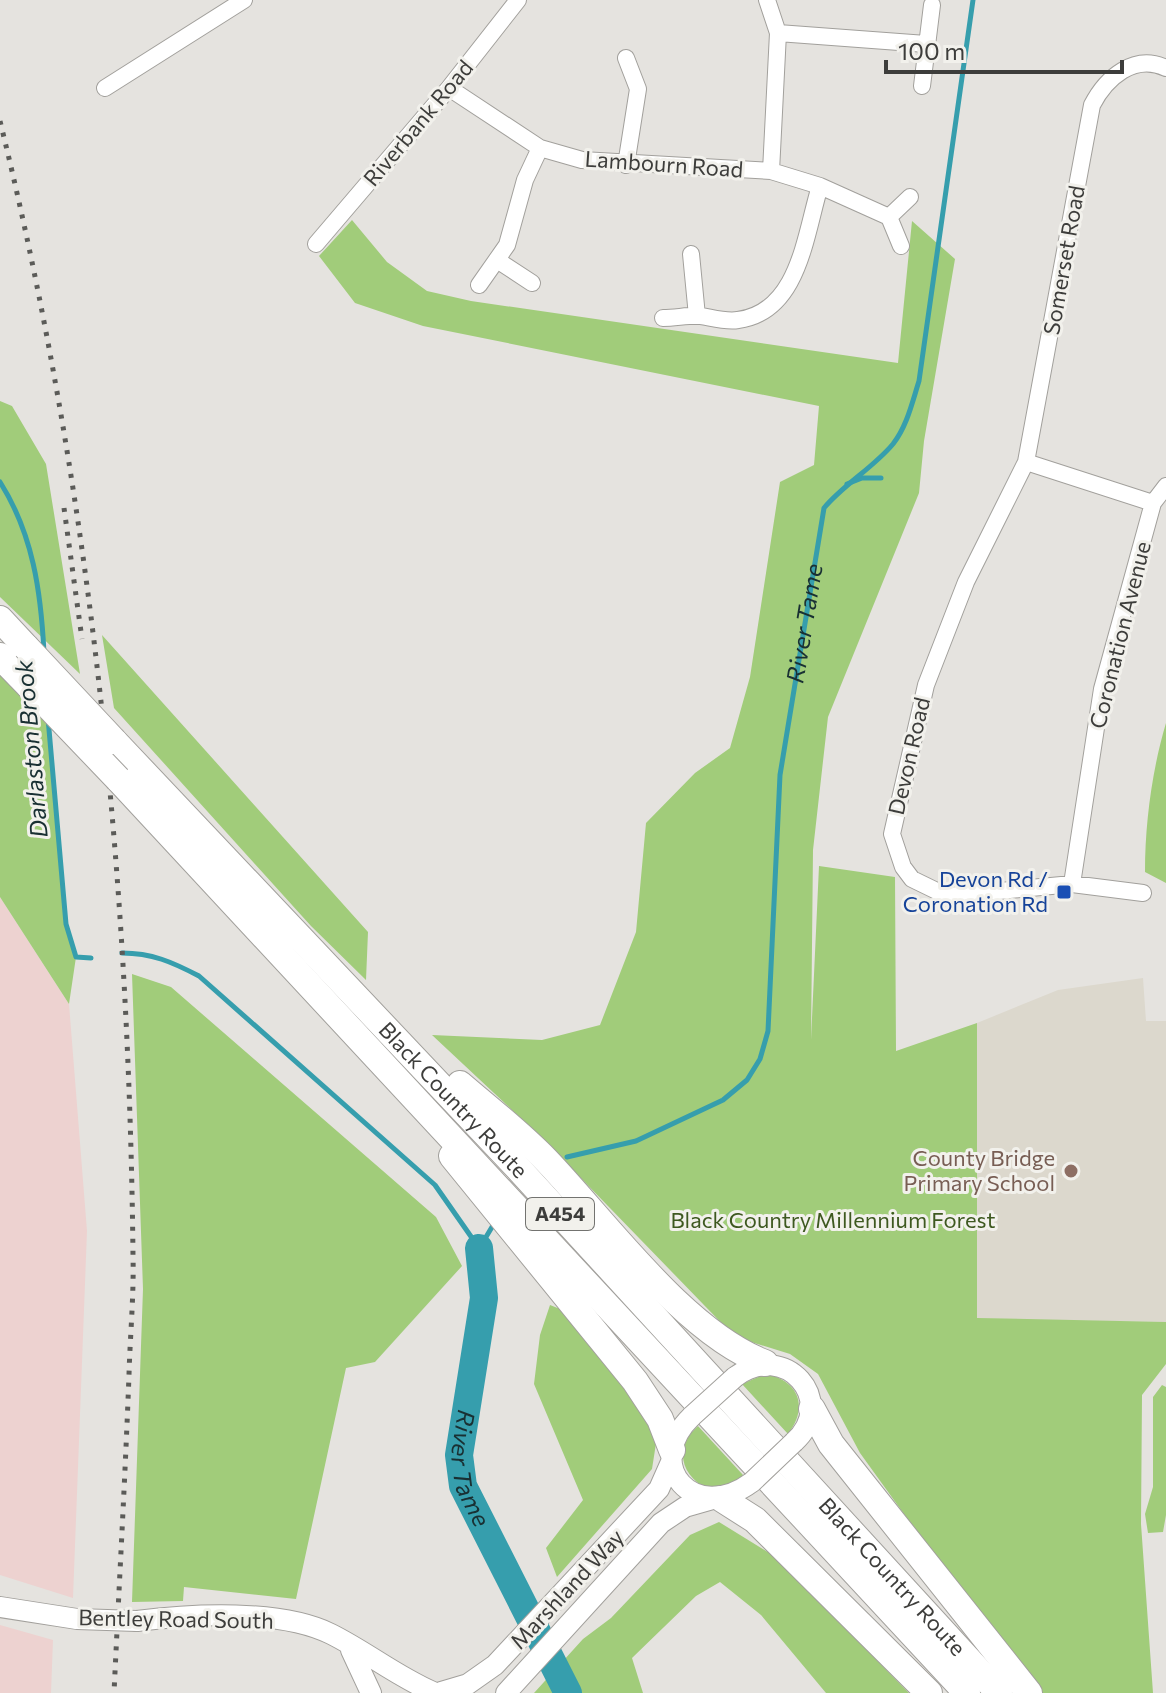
<svg xmlns="http://www.w3.org/2000/svg" width="1166" height="1693" font-family="Commissioner,sans-serif">
  <style>
    .built { fill: #dcd8cd }
    .industrial { fill: #edd2d0 }
    .green { fill: #a1cc7a }
    .lines { fill: none; stroke-linecap: round; stroke-linejoin: round }
    .stream { stroke: #369ead; stroke-width: 5 }
    .river { stroke: #369ead; stroke-width: 28 }
    .minor-casing { stroke: #a2a09c; stroke-width: 18 }
    .tertiary-casing { stroke: #a2a09c; stroke-width: 22 }
    .trunk-casing { stroke: #a2a09c; stroke-width: 28 }
    .minor { stroke: #fff; stroke-width: 16 }
    .tertiary { stroke: #fff; stroke-width: 20 }
    .trunk { stroke: #fff; stroke-width: 26 }
    .rail { stroke: #5b5b58; stroke-width: 5; stroke-dasharray: 4 8; stroke-linecap: butt }
    .tertiary-bridge-casing { stroke: #a2a09c; stroke-width: 22; stroke-linecap: butt }
    .trunk-bridge-casing { stroke: #a2a09c; stroke-width: 28; stroke-linecap: butt }
    .tertiary-bridge { stroke: #fff; stroke-width: 20 }
    .trunk-bridge { stroke: #fff; stroke-width: 26 }
    .transit-dot { fill: #1a4fb4; stroke: #f2f1ec; stroke-width: 3 }
    .education-dot { fill: #8d6e63; stroke: #f2f1ec; stroke-width: 3 }
    .labels { text-anchor: middle; stroke-width: 6; stroke-linejoin: round; paint-order: stroke }
    .shield { fill: #f2f1ec; stroke: #737370; stroke-width: 2 }
    .shield-label { font-size: 20px; font-weight: bold; fill: #3d3d3b }
    .street-label { font-size: 22px; fill: #3d3d3b; stroke: #f2f1ec }
    .transit-label { font-size: 22px; fill: #164399; stroke: #f2f1ec; text-anchor: end }
    .education-label { font-size: 22px; fill: #785e54; stroke: #f2f1ec; text-anchor: end }
    .park-label { font-size: 22px; fill: #3e5920; stroke: #f2f1ec }
    .water-label { font-size: 24px; font-style: italic; fill: #193033; stroke: #f2f1ec }
  </style>
  <rect width="100%" height="100%" fill="#e5e3df"/>
  <path class="built" d="M1143,978L1146,1021H1166V1322L977,1319V1023L1058,990Z"/>
  <path class="industrial" d="M0,897L69,1004L87,1231L73,1598L0,1575Z
    M0,1625L53,1640L51,1693H0Z"/>
  <path class="green" d="M352,220L387,262L427,291L471,301L898,363L912,221L955,259L924,441L919,493L828,717L813,850L811,1040L819,866L895,877L896,1051L977,1023V1318L1166,1322V1364L1142,1395L1141,1524L1153,1693H1042L974,1611L860,1453L818,1374L790,1354L735,1337L543,1139L432,1035L542,1040L600,1025L636,932L646,823L695,773L730,748L750,677L780,482L814,465L819,406L423,326L355,303L319,256Z
    M0,401L12,406L46,464L80,674L0,597Z
    M102,635L368,932L366,980L311,926L114,708Z
    M0,671L48,720L66,924L76,957L69,1004L0,897Z
    M1166,723V883L1145,872C1145,823 1152,770 1166,723Z
    M132,974L171,987L436,1217L462,1266L375,1362L346,1368L296,1599L184,1587L183,1601L132,1602L143,1289Z
    M550,1305L560,1309L641,1405L657,1437L652,1469L557,1577L546,1548L583,1500L534,1384L540,1335Z
    M765,1374C799,1380 809,1407 788,1434L742,1384Z
    M1162,1385L1166,1387V1515L1163,1532L1148,1533L1145,1514L1153,1487V1397Z
    M698,1426L743,1475L732,1485L708,1489C681,1476 673,1448 698,1426Z
    M719,1522L776,1557L909,1693H826L761,1615L720,1582L696,1596L632,1658L643,1693H534L583,1639L611,1618L690,1535Z"/>
  <g class="lines">
    <g class="stream">
      <path d="M0,482C33,534 41,592 44,653"/>
      <path d="M847,484L862,478H881"/>
      <path d="M48,718L66,924L76,957L91,958"/>
      <path d="M122,953C152,953 172,962 199,976L435,1185L479,1248"/>
      <path id="s1" d="M567,1157L636,1141L723,1100L747,1080L760,1059L768,1031L780,775L824,508C844,484 873,468 893,444C907,426 912,403 919,381L973,0"/>
      <path d="M480,1247L492,1227"/>
    </g>
    <path class="river" id="s2" d="M479,1248L484,1298L459,1455L463,1486L568,1693"/>
    <g class="minor-casing">
      <path id="minor" d="M767,0L778,33L771,171
        M778,33L926,44
        M922,86L932,5
        M105,88L244,0
        M449,88L540,148L582,160L771,171L820,186L889,217
        M626,165L638,89L626,58
        M316,244L449,88L518,0
        M901,246L889,217L910,197
        M691,254L697,316
        M497,260L532,283
        M479,285L507,245L525,180L540,148
        M663,318C676,318 689,315 701,316C713,318 726,322 738,320C799,312 805,235 820,186
        M1026,462L1153,503
        M1072,884L1102,689L1153,503L1166,486
        M1143,893L1072,884L947,896L912,879L903,867L892,834L926,685L966,582L1026,462L1092,105C1106,78 1134,53 1166,68"/>
    </g>
    <g class="tertiary-casing">
      <path id="tertiary" d="M735,1377C785,1339 839,1401 794,1442
        M692,1416C641,1465 694,1525 752,1482
        M0,1607L77,1619
        M137,1621C192,1614 281,1609 331,1634C367,1652 396,1676 433,1692
        M351,1650L371,1693
        M441,1692L468,1684L495,1665L659,1489L671,1462
        M506,1693L661,1523L685,1507L713,1499"/>
    </g>
    <g class="trunk-casing">
      <g id="trunk">
        <path d="M0,619L26,647"/>
        <path d="M0,656L30,687"/>
        <path id="s3" d="M114,741L517,1167L999,1693"/>
        <path d="M118,779L967,1693"/>
        <path d="M460,1084C489,1109 520,1133 547,1161C606,1223 685,1333 765,1363"/>
        <path d="M452,1156L635,1381L660,1419L672,1450"/>
        <path d="M812,1409L831,1444L1029,1693"/>
        <path d="M722,1499L755,1520L929,1693"/>
      </g>
    </g>
    <use href="#minor" class="minor"/>
    <use href="#tertiary" class="tertiary"/>
    <use href="#trunk" class="trunk"/>
    <path class="rail" d="M0,121C91,491 129,876 133,1256C134,1296 130,1336 129,1375C125,1481 119,1587 114,1693
      M64,508L82,639"/>
    <g class="tertiary-bridge-casing">
      <path id="tertiary-bridge" d="M692,1416L735,1377
        M752,1482L794,1442
        M77,1619L137,1621"/>
    </g>
    <g class="trunk-bridge-casing">
      <path id="trunk-bridge" d="M26,647L114,741
        M30,687L118,779"/>
    </g>
    <use href="#tertiary-bridge" class="tertiary-bridge"/>
    <use href="#trunk-bridge" class="trunk-bridge"/>
  </g>
  <rect class="transit-dot" x="1056" y="884" width="16" height="16" rx="4"/>
  <circle class="education-dot" cx="1071" cy="1171" r="8"/>
  <g class="labels">
    <rect class="shield" x="526" y="1198" width="68" height="32" rx="6"/>
    <g class="shield-label">
      <text x="560" y="1221">A454</text>
    </g>
    <g class="street-label">
      <text transform="translate(418 123) rotate(-50)" y="8">Riverbank Road</text>
      <text transform="translate(664 164) rotate(4)" y="8">Lambourn Road</text>
      <text transform="translate(1064 260) rotate(-80)" y="8">Somerset Road</text>
      <text transform="translate(1120 635) rotate(-76)" y="8">Coronation Avenue</text>
      <text transform="translate(909 756) rotate(-77)" y="8">Devon Road</text>
      <text dy="8" stroke="none"><textPath href="#s3" startOffset="494">Black Country Route</textPath></text>
      <text dy="8" stroke="none"><textPath href="#s3" startOffset="1142">Black Country Route</textPath></text>
      <text transform="translate(567 1589) rotate(-47)" y="8">Marshland Way</text>
      <text transform="translate(176 1619) rotate(1)" y="8">Bentley Road South</text>
    </g>
    <g class="transit-label">
      <text x="1048" y="887">Devon Rd /<tspan x="1048" dy="25">Coronation Rd</tspan></text>
    </g>
    <g class="education-label">
      <text x="1055" y="1166">County Bridge<tspan x="1055" dy="25">Primary School</tspan></text>
    </g>
    <g class="park-label">
      <text x="833" y="1228">Black Country Millennium Forest</text>
    </g>
    <g class="water-label">
      <text dy="8" stroke="none"><textPath href="#s1" startOffset="662">River Tame</textPath></text>
      <text transform="translate(32 749) rotate(-95)" y="8">Darlaston Brook</text>
      <text dy="8" stroke="none"><textPath href="#s2" startOffset="224">River Tame</textPath></text>
    </g>
  </g>
  <path d="M886 60v12h236v-12" fill="none" stroke="#3d3d3b" stroke-width="4"/>
  <text x="898" y="60" font-size="24" fill="#3d3d3b" stroke="#f2f1ec" stroke-width="6" paint-order="stroke">100 m</text>
</svg>
